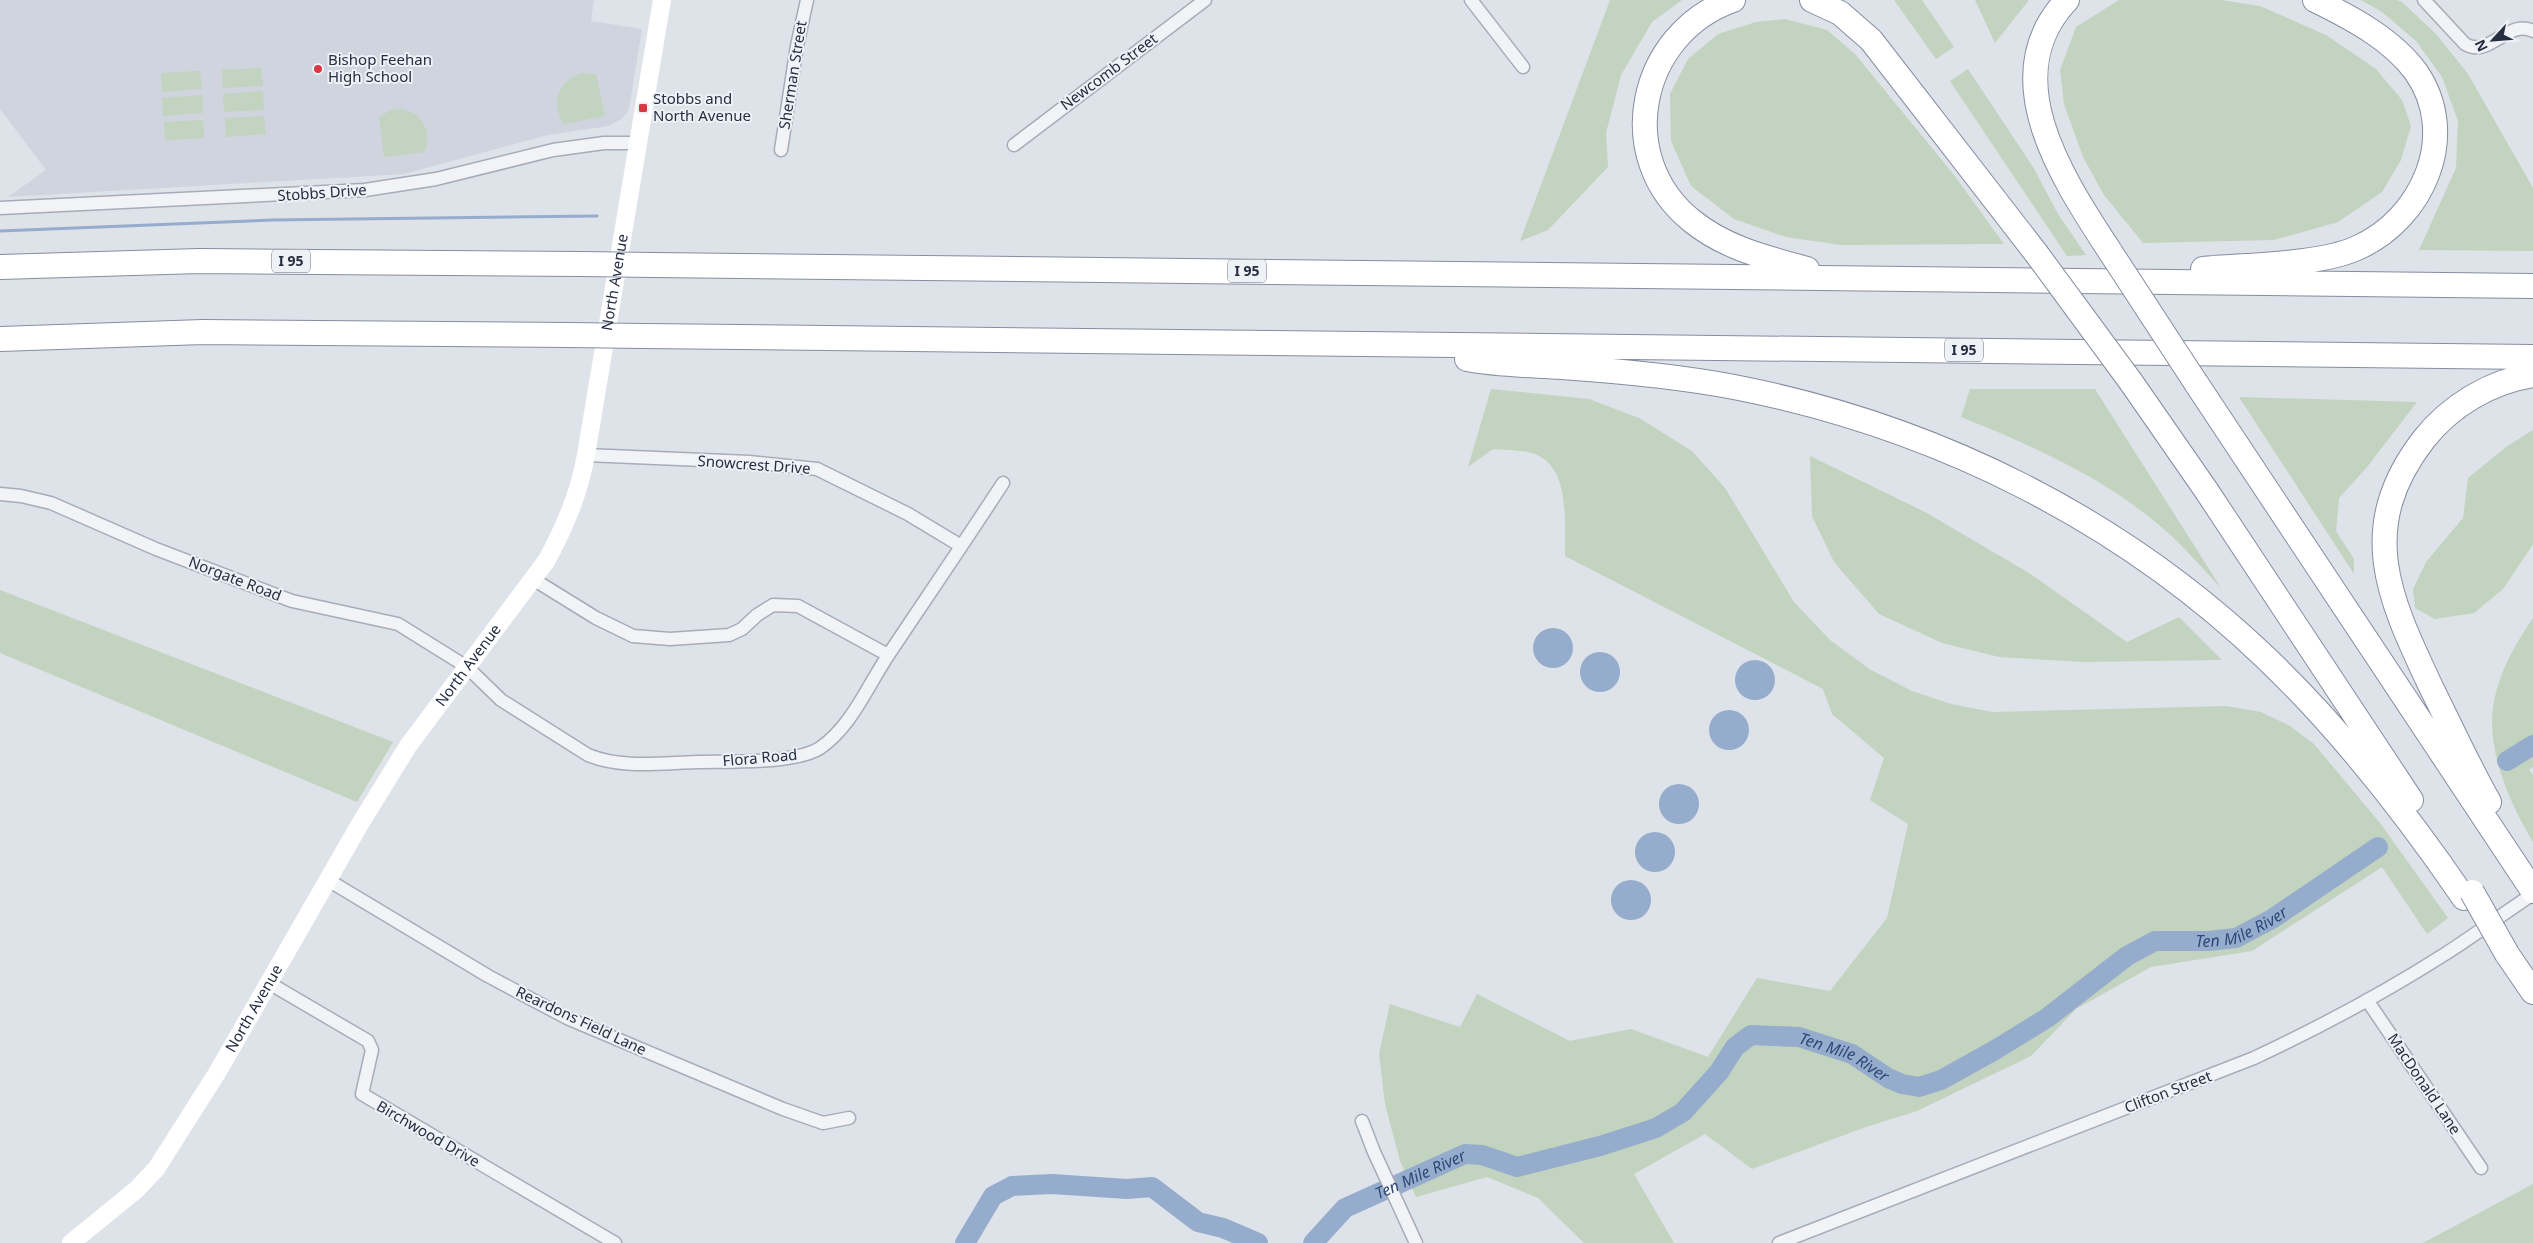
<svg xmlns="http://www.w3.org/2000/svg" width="2533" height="1243" font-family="'Noto Sans',sans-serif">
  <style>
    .built { fill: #d0d4de }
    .green { fill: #c2d3bf }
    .water { fill: #96accc }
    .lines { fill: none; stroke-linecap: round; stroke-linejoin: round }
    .stream { stroke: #96accc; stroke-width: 3 }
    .river { stroke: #96accc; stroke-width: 20 }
    .street-casing { stroke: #a7acb7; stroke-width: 15 }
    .highway-casing { stroke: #858da1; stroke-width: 26 }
    .street { stroke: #f1f3f7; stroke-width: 12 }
    .secondary { stroke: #fff; stroke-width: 18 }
    .highway { stroke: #fff; stroke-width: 24 }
    .highway-bridge-casing { stroke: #858da1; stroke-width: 26; stroke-linecap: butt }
    .highway-bridge { stroke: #fff; stroke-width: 24 }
    .poi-dot { fill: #d83945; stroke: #eef1f6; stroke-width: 2 }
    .labels { text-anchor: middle; stroke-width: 4; stroke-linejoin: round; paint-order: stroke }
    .shield { fill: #eef1f6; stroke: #626877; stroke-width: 1 }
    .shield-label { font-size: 14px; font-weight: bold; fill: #262e41 }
    .poi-label { font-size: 15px; fill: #262e41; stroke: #eef1f6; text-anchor: start }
    .street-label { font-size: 15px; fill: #262e41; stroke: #eef1f6 }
    .water-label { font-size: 16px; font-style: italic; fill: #2d4978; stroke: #eef1f6 }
  </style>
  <rect width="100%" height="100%" fill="#dee2e9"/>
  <path class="built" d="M0,0H594L591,21L642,29L629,109L622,119L609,126L548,135L404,174L8,197L46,170L0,109Z"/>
  <path class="green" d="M1610,0H1682L1652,22L1621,75L1606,133L1608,167L1548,230L1520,241Z
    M1894,0H1922L1954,47L1936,59Z
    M1975,0H2029L1995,43Z
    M2119,0H2221L2260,6L2326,35L2376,69L2402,100L2411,126L2401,160L2382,192L2338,222L2274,240L2143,243L2104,195L2083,157L2064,104L2060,70L2076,27Z
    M2361,0H2397L2402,2L2437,35L2468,74L2533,188V251L2419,250L2456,168L2458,121L2442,77L2416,41L2382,12Z
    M1785,19L1827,30L1855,54L1954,175L2004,244L1841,245L1786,237L1734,219L1691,186L1671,141L1670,94L1688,59L1718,34L1756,22Z
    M261,68L263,86L223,88L222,70Z
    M1968,69L2033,167L2058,214L2086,255L2067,256L1950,81Z
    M200,71L202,89L162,92L161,73Z
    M583,73L596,74L605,116L564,124C550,103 559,79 583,73Z
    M263,91L264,110L224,112L223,94Z
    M202,95L203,113L163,116L162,98Z
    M400,109C422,112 433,132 424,152L384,157L379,117L389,111Z
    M264,116L266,134L226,137L225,118Z
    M203,120L204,138L165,140L164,122Z
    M1491,389L1589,399L1639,418L1692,451L1725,488L1794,602L1830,640L1871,670L1912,691L1951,704L1992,712L2226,706L2261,712L2290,726L2314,744L2380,823L2448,918L2427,934L2382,867L2252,951L2151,967L2076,1009L2031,1056L1917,1111L1866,1127L1752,1169L1705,1134L1634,1174L1674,1243H1584L1538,1198L1487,1177L1416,1197L1400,1161L1385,1104L1379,1054L1390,1004L1460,1027L1477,994L1570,1041L1631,1029L1708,1057L1757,978L1830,991L1887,918L1908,824L1870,800L1884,758L1832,714L1823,689L1565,556C1564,522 1572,461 1528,452C1517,450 1504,450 1493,449L1468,467Z
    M1970,389H2095L2221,588C2201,567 2181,543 2159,525C2101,476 2031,445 1961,417Z
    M2239,397L2417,402L2367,467L2339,498L2336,531L2354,559V574Z
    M2533,430V544L2503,589L2474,613L2435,619L2415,608L2413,589L2426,562L2463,518L2468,478L2506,447Z
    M1810,456L1925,512L2029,573L2127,642L2179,617L2222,660L2083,662L1999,657L1942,643L1879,614L1834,562L1812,516Z
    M0,590L393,742L357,802L0,653Z
    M2533,618V767L2529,770L2533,775V842C2509,802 2485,748 2494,701C2500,670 2516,643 2533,618Z
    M2533,1184V1243H2423Z"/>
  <path class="water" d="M1533 648a20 20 0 1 1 40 0a20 20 0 1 1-40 0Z
    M1580 672a20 20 0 1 1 40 0a20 20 0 1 1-40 0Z
    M1735 680a20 20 0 1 1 40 0a20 20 0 1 1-40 0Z
    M1709 730a20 20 0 1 1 40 0a20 20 0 1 1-40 0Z
    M1659 804a20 20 0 1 1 40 0a20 20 0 1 1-40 0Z
    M1635 852a20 20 0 1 1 40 0a20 20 0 1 1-40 0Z
    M1611 900a20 20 0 1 1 40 0a20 20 0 1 1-40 0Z"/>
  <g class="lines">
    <path class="stream" d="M0,231L272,220L597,216"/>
    <g class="river">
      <path d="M2507,761L2533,745"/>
      <path d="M965,1243L993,1196L1012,1186L1052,1184L1127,1189L1152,1187L1198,1222L1223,1228L1258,1243"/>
      <path id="s1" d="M1313,1243L1345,1208L1465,1154L1482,1155L1517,1167L1600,1146L1656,1128L1683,1112L1719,1072L1735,1047L1751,1035L1799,1037L1852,1054L1888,1078L1902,1084L1919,1087L1941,1080L1995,1050L2047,1018L2127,956L2155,941H2209L2236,938L2272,919L2378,847"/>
    </g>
    <g class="street-casing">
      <path id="street" d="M1471,0L1523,67
        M2424,0L2465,44C2489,59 2509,18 2533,31
        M1014,145L1205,0
        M781,150L797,46L807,0
        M0,208L365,190L436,179L553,150L604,143H639
        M586,455L749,462L817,469L908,514L961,546
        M0,494L21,496L51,503L156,549L292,601L398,624L467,667L501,700L588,755C622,769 661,763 697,762C727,761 796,764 820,748C852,726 868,685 889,654C927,597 966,540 1003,483
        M533,579L596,618L633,636L670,639L729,635L742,629L757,615L773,605L798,606L888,655
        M328,880L488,976L567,1018L783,1109L823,1123L849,1118
        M269,983L368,1041L372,1050L362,1094L615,1243
        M2367,1000L2481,1168
        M1362,1121L1374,1152L1416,1243
        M1779,1243L2254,1058C2320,1027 2384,993 2445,954C2475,935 2504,913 2533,894"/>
    </g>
    <g class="highway-casing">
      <path id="highway" d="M1733,0C1639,33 1612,157 1692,221C1725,248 1767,258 1807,269
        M1812,0L1840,13L1871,40L2036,253
        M2067,0C1993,78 2065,182 2111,253
        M654,265L2533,286
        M0,267L199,261L582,264
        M2203,269C2246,265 2320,265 2357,248C2423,219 2460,135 2416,72C2392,39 2350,17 2315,0
        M643,336L2533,357
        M0,339L203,332L568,335
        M1467,359C1498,365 1531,365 1562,367C1619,371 1677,376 1734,387C1934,426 2120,518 2267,659C2342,731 2406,813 2464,898
        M2131,382L2206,490L2411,800
        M2196,383L2533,891
        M2489,802C2468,765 2450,725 2431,687C2389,598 2355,528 2424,439C2450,406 2491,381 2533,375
        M2507,954L2533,992"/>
    </g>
    <use href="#street" class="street"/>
    <path class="secondary" id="s2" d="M71,1243L136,1190L156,1169L217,1073L360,824L408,746L547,560C565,526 579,494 586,455L662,0"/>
    <use href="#highway" class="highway"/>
    <g class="highway-bridge-casing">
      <path id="highway-bridge" d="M2036,253L2131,382
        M2111,253L2196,383
        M582,264L654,265
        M568,335L643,336
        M2472,892L2507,954"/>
    </g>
    <use href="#highway-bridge" class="highway-bridge"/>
  </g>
  <g class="poi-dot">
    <circle cx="318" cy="69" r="5"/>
    <rect x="638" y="103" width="10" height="10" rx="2.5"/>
  </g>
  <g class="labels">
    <g class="shield">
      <rect x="272" y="249.5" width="38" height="23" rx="4"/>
      <rect x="1228" y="259.5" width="38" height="23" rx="4"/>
      <rect x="1945" y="338.5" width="38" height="23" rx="4"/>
    </g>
    <g class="shield-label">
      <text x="291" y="266">I 95</text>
      <text x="1247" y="276">I 95</text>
      <text x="1964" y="355">I 95</text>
    </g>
    <g class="poi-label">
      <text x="328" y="65">Bishop Feehan<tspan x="328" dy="17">High School</tspan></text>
      <text x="653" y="104">Stobbs and<tspan x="653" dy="17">North Avenue</tspan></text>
    </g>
    <g class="street-label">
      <text transform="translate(1109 72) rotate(-37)" y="5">Newcomb Street</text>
      <text transform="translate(793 75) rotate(-81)" y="5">Sherman Street</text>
      <text transform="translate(322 193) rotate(-4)" y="5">Stobbs Drive</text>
      <text dy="5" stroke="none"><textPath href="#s2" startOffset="1125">North Avenue</textPath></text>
      <text transform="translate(754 465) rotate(4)" y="5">Snowcrest Drive</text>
      <text transform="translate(235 579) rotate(21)" y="5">Norgate Road</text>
      <text dy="5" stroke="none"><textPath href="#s2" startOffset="706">North Avenue</textPath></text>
      <text transform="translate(760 758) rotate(-5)" y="5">Flora Road</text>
      <text dy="5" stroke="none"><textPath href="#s2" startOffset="301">North Avenue</textPath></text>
      <text transform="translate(581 1021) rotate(25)" y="5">Reardons Field Lane</text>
      <text transform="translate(2424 1084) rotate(56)" y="5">MacDonald Lane</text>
      <text transform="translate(2168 1092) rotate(-21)" y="5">Clifton Street</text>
      <text transform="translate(428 1134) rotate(30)" y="5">Birchwood Drive</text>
    </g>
    <g class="water-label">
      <text dy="6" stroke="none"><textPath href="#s1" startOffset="1060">Ten Mile River</textPath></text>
      <text dy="6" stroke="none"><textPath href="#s1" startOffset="610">Ten Mile River</textPath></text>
      <text dy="6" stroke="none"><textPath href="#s1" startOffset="130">Ten Mile River</textPath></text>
    </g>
  </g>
  <g transform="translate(2493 40) rotate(244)" stroke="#eef1f6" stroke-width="4" paint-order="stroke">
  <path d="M0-4L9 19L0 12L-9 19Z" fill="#262e41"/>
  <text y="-8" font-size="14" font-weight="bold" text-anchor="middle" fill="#262e41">N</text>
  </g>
</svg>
